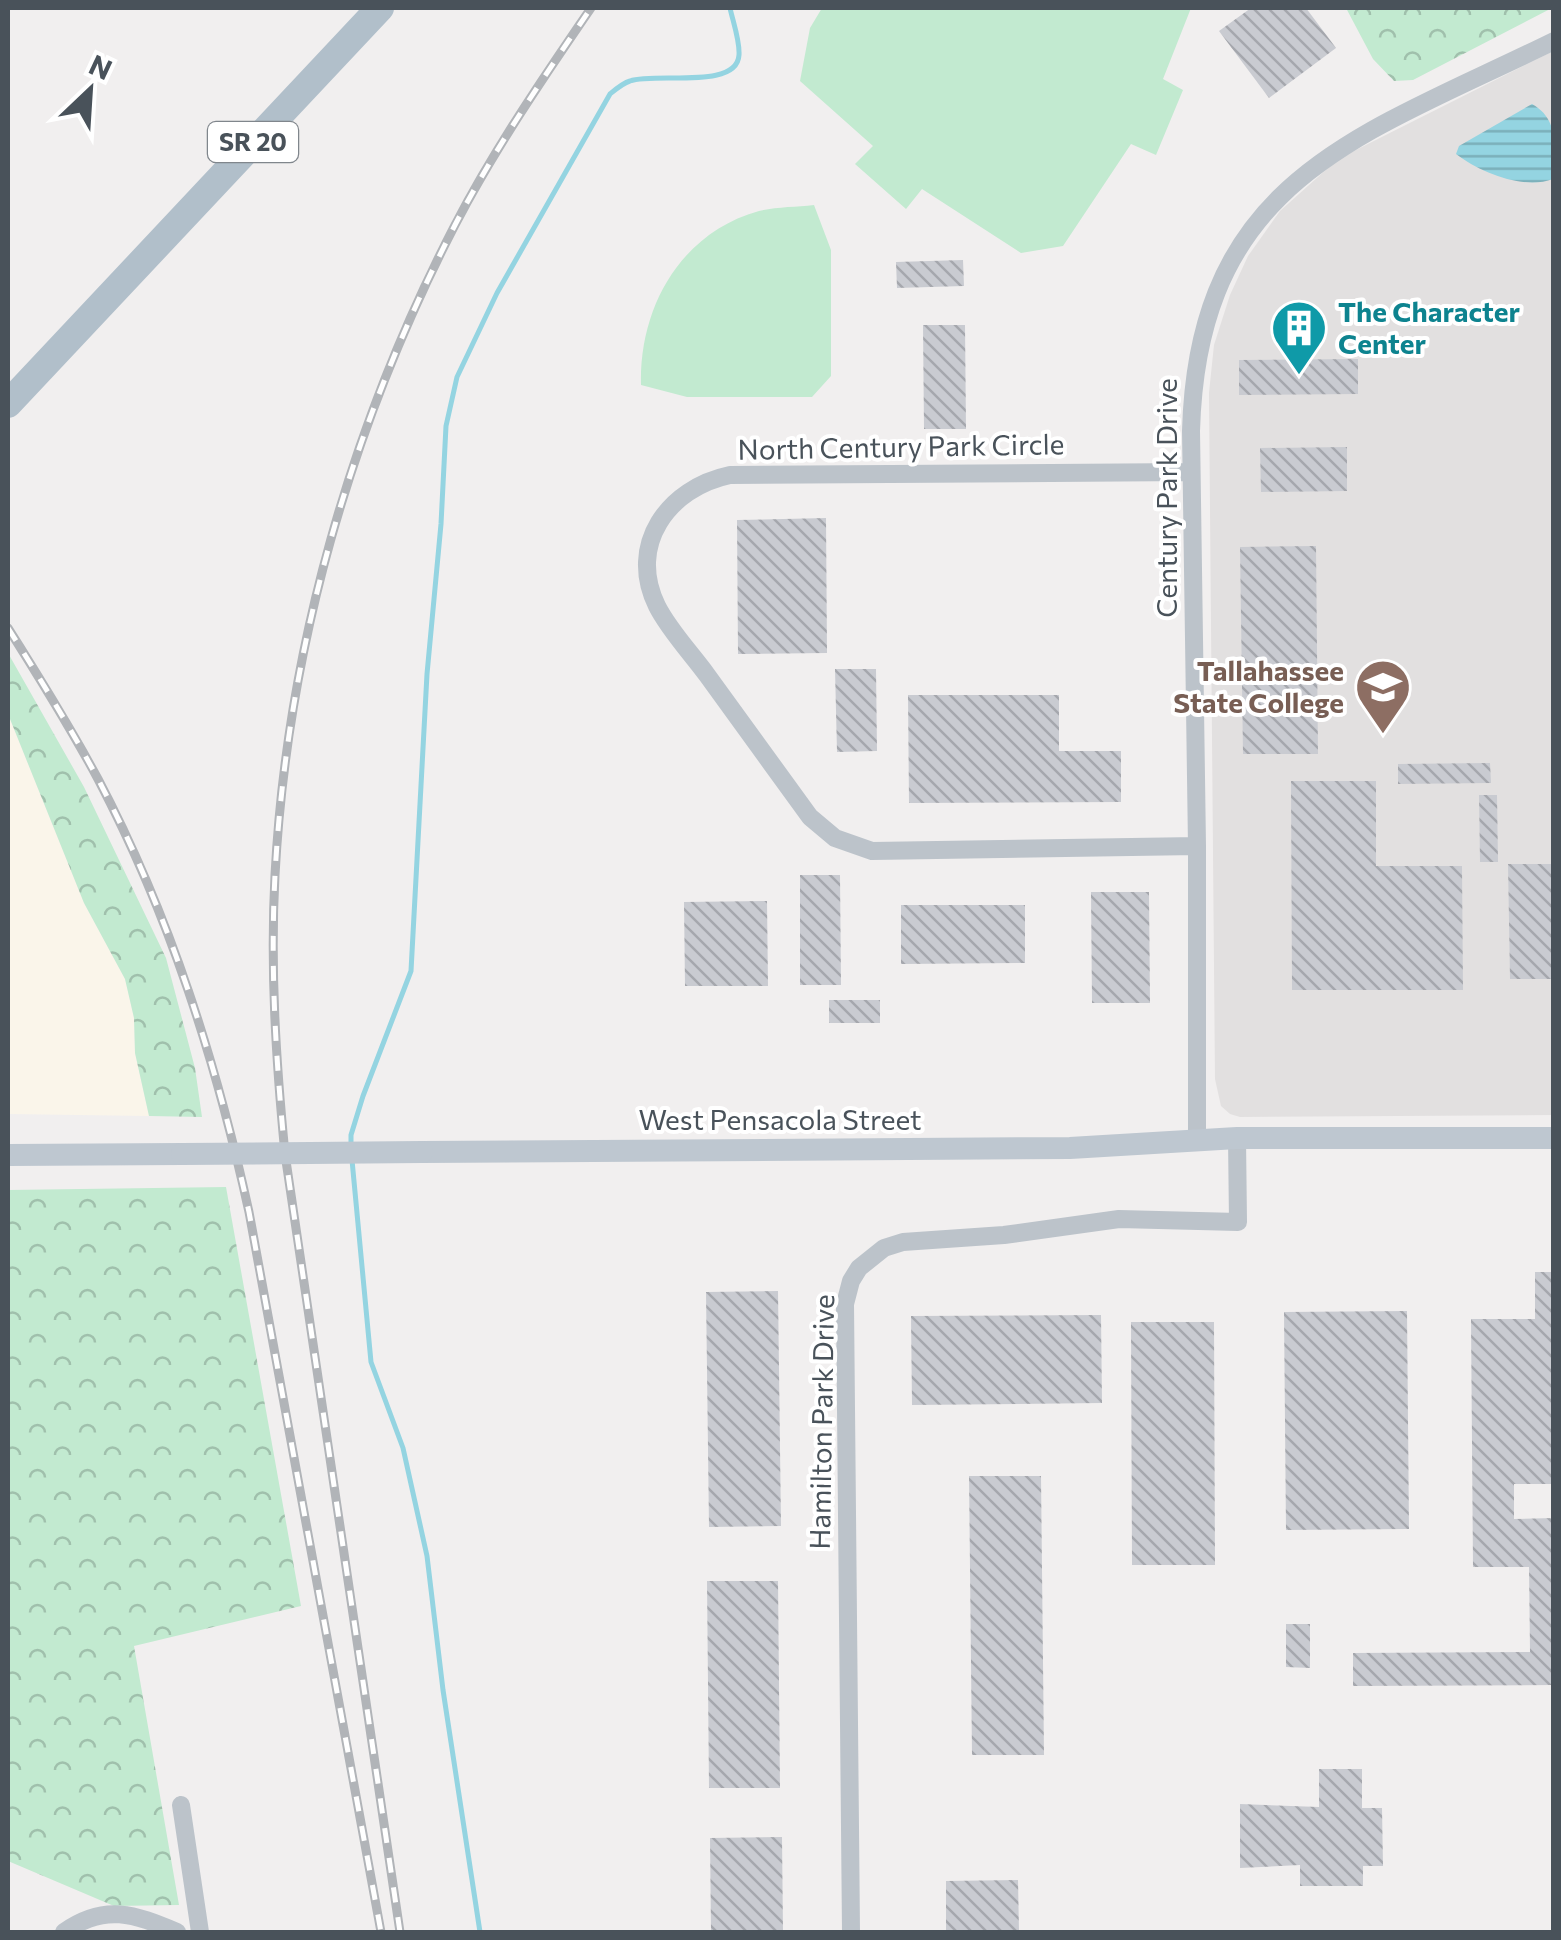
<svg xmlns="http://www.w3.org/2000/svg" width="1561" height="1940" font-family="Commissioner,sans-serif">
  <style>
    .commercial { fill: #faf5ea }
    .education { fill: #e2e0e0 }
    .forest { fill: url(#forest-crowns) }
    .pitch { fill: #c2ead0 }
    .water { fill: url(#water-rules) }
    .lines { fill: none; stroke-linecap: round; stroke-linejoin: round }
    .stream { stroke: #94d4e1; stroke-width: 5 }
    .building { fill: url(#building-back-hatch) }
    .minor { stroke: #bcc3ca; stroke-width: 18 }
    .secondary { stroke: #bec7d0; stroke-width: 22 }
    .primary { stroke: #b1bfca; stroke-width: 28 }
    .rail-casing { stroke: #b1b4b8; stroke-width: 9 }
    .rail { stroke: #fff; stroke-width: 5; stroke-dasharray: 15; stroke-linecap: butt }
    .secondary-bridge { stroke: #bec7d0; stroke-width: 22 }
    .labels { text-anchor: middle; stroke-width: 8; stroke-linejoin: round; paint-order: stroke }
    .shield { fill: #fff; stroke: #80868c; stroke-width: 2.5 }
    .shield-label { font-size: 25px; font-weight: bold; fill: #49525a }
    .culture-label { font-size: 28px; font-weight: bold; fill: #0d838f; stroke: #fff; text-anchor: start }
    .street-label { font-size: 28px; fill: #49525a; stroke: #fff }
    .education-label { font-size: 28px; font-weight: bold; fill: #785e54; stroke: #fff; text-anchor: end }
  </style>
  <defs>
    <pattern id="forest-crowns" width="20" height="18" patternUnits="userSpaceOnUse" patternTransform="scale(2.5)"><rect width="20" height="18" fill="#c2ead0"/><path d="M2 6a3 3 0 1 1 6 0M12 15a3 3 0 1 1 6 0" fill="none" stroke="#a0c0ac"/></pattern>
    <pattern id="water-rules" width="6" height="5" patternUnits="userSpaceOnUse" patternTransform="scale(2.5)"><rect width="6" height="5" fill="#94d4e1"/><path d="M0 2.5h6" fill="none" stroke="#7bafb9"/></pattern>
    <pattern id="building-back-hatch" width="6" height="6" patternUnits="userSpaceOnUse" patternTransform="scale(2.5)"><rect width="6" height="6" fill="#c9cbd1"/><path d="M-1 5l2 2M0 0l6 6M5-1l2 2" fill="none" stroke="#a5a7ad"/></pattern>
  </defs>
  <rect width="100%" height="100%" fill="#f1efef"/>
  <path class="commercial" d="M8,714L84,903L125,979L134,1018L135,1053L149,1116L8,1114Z"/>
  <path class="education" d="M1553,51V1115L1240,1117L1230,1114L1221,1106L1215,1079L1209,393L1214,345L1230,295L1248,256L1280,211L1338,159Z"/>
  <path class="forest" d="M1346,8H1552L1413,80L1394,81L1373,59Z
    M8,653L84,787L166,958L195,1068L202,1117L149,1116L135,1053L134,1018L125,979L84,903L8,714Z
    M226,1187L301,1606L134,1646L179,1905L114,1906L8,1861V1190Z"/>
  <path class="pitch" d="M822,8H1191L1163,79L1183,90L1156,155L1131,144L1063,246L1021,253L922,189L906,209L855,164L873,146L800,81L810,28Z
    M814,205L831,250V376L812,397H687L641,385C639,308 680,233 759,211C776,207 796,207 814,205Z"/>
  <path class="water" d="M1532,104C1561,120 1554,151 1553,179C1524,190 1481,173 1456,154L1459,146Z"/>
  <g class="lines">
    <path class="stream" d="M351,1144V1135L363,1096L411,971L427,674L441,524L446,426L457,377L497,293L610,94C616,89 623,83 630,81C656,72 737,90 739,55C740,41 733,22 730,8
      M352,1160L371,1362L403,1448L427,1556L443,1690L480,1932"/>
  </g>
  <path class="building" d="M1251,8H1306L1336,48L1269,98L1219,31Z
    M963,260L964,286L897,288L896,262Z
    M923,325H965L966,429H924Z
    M1358,359V394L1239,395V360Z
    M1347,447V491L1261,492L1260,448Z
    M826,518L827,653L738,654L737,520Z
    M1316,546L1318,754H1243L1240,547Z
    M835,669H876L877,751L837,752Z
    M908,695H1059V751H1121V802L909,803Z
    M1490,763L1491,783L1398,784V764Z
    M1291,781H1376V866H1462L1463,990H1292Z
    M1479,795H1497L1498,862H1480Z
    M1508,864H1554V979H1510Z
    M800,875H840L841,985H800Z
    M1091,892H1149L1150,1003H1092Z
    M767,901L768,986H685L684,902Z
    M901,905H1025V963L901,964Z
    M829,1000H880V1023H829Z
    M1535,1272H1554V1484H1514V1519L1554,1518V1685L1353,1686V1653L1530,1652L1529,1567H1473L1471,1319H1535Z
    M778,1291L781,1526L709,1527L706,1292Z
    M1407,1311L1409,1529L1286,1530L1284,1312Z
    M1101,1315L1102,1403L912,1405L911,1316Z
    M1131,1322H1214L1215,1565H1132Z
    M969,1476H1041L1044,1755H972Z
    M707,1581H778L780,1788H709Z
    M1286,1624H1310V1668L1286,1667Z
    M1319,1769H1362V1808H1382L1383,1866H1363V1886H1300V1865L1240,1868V1804L1319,1807Z
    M782,1837L783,1932H711L710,1838Z
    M1018,1880L1019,1932H946V1881Z"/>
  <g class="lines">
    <path class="minor" d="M1191,472L730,475C668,488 627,545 657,606C669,630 691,653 707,675C741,722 776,770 810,817L835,838L872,851L1197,846
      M1197,1140V846L1191,431C1198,178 1359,137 1554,41
      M181,1805L200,1932
      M64,1932C105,1903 134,1914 177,1932
      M851,1932L845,1304L851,1281L859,1268L884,1248L903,1242L1004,1235L1119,1219L1238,1222L1237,1138"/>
    <path class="secondary" d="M422,1152L1070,1148L1237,1138H1554
      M8,1155L182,1154"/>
    <path class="primary" d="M8,404L380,8"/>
    <g class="rail-casing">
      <path id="rail" d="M8,628C39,677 70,727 98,779C170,916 216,1061 249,1212L381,1932
        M400,1932L285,1154C276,1061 270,969 275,875C287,649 351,426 455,225C494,150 543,78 591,8"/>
    </g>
    <use href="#rail" class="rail"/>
    <path class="secondary-bridge" d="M182,1154L422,1152"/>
  </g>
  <defs>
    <g id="building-pin" transform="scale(2.875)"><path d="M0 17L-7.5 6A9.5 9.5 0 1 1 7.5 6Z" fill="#0f9aa8" stroke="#fff"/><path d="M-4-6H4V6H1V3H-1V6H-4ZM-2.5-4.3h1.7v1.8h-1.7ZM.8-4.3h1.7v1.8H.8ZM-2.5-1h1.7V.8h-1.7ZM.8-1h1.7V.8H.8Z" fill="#fff"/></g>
    <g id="university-pin" transform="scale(2.875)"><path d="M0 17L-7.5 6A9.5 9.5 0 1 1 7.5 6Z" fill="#8d6e63" stroke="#fff"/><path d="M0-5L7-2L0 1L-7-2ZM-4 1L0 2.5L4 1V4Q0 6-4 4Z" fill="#fff"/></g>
  </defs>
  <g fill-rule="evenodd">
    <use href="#building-pin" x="1299" y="328"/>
    <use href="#university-pin" x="1383" y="687"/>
  </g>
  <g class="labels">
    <rect class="shield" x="208" y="122" width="90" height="40" rx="8"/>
    <g class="shield-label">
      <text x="253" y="151">SR 20</text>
    </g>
    <g class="culture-label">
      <text x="1338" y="322">The Character<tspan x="1338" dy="32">Center</tspan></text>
    </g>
    <g class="street-label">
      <text transform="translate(901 447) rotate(-1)" y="10">North Century Park Circle</text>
      <text transform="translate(1167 498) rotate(-90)" y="10">Century Park Drive</text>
      <text x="780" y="1130">West Pensacola Street</text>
      <text transform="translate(822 1422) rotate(-89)" y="10">Hamilton Park Drive</text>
    </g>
    <g class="education-label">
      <text x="1344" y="681">Tallahassee<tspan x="1344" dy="32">State College</tspan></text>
    </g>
  </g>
  <rect width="1561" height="1940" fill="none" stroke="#49525a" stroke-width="20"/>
  <g transform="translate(90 90) rotate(25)" stroke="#ffffff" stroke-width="8" paint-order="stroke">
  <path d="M0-8L18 38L0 25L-18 38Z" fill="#49525a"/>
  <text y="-15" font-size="28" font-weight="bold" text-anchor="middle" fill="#49525a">N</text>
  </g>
</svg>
